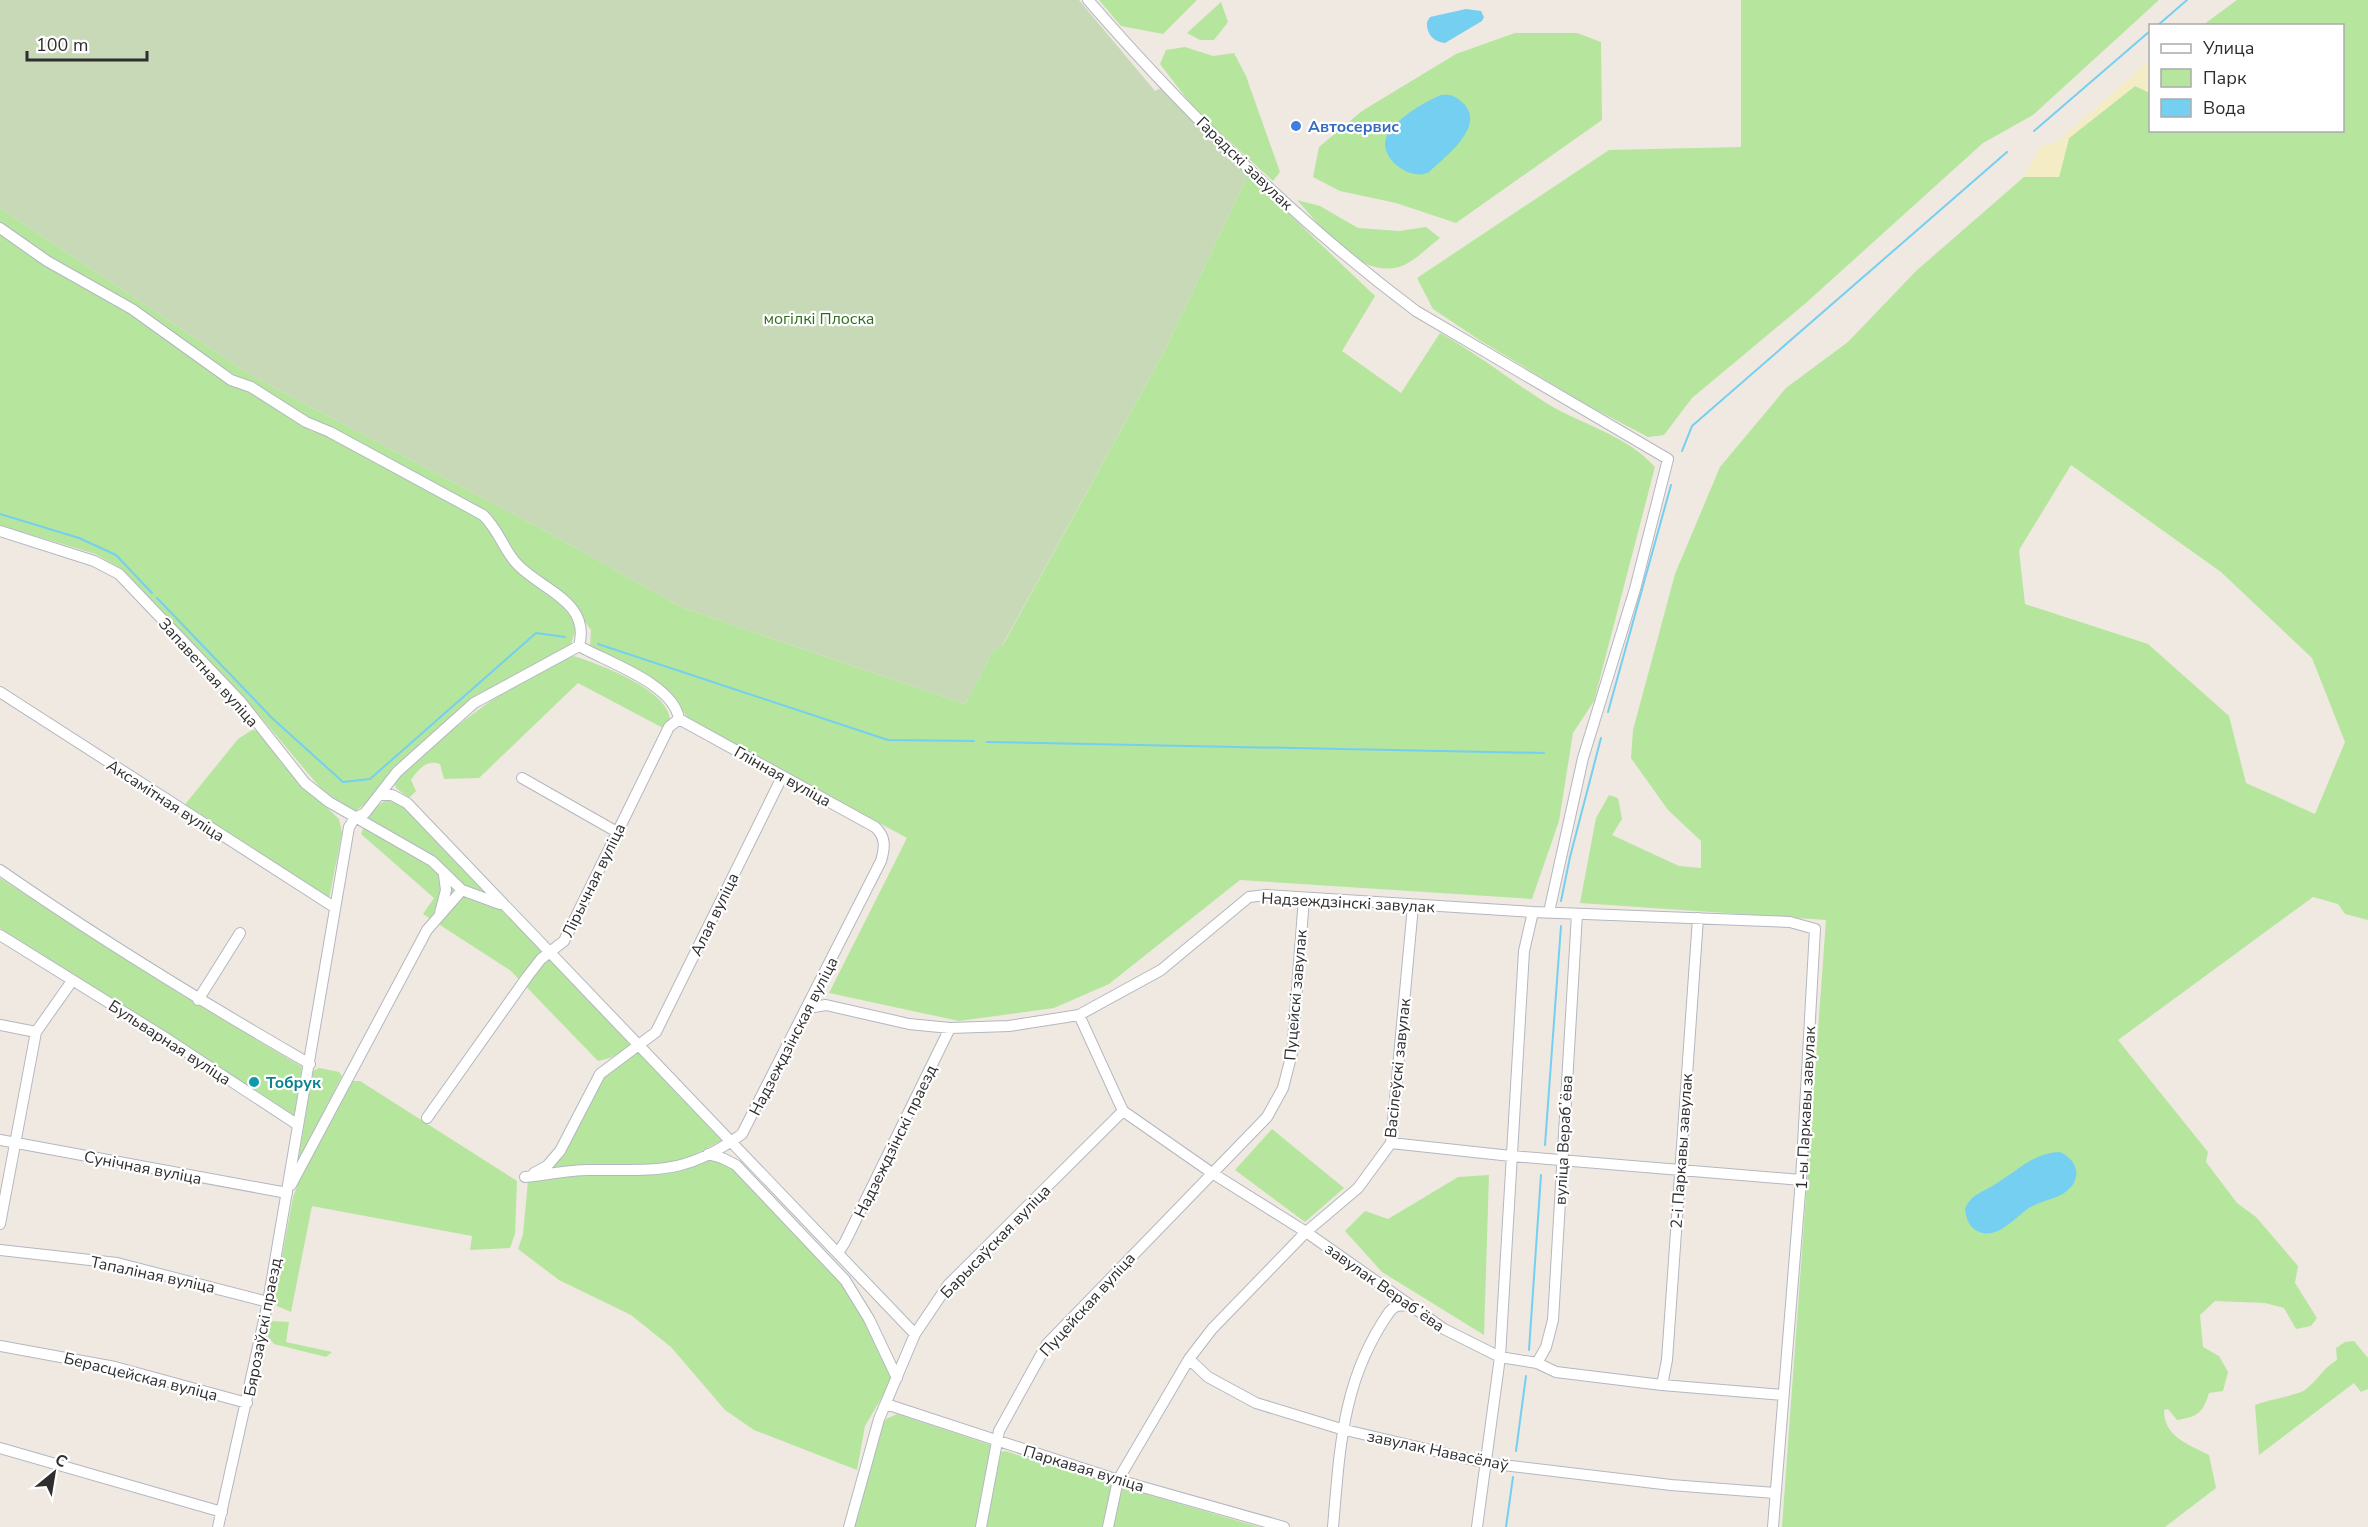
<svg xmlns="http://www.w3.org/2000/svg" width="2368" height="1527" font-family="'Nunito Sans',sans-serif">
  <style>
    .green { fill: #b6e59e; fill-rule: evenodd }
    .sand { fill: #f3ecc5 }
    .cemetery { fill: #c8d9b8 }
    .water { fill: #75cff0 }
    .lines { fill: none; stroke-linecap: round; stroke-linejoin: round }
    .stream { stroke: #75cff0; stroke-width: 2 }
    .minor-casing { stroke: #b4b7c1; stroke-width: 12 }
    .minor { stroke: #fff; stroke-width: 10 }
    .shop-dot { fill: #3f7fe0; stroke: #fff; stroke-width: 2 }
    .culture-dot { fill: #0f9aa8; stroke: #fff; stroke-width: 2 }
    .labels { text-anchor: middle; stroke-width: 4.5; stroke-linejoin: round; paint-order: stroke }
    .shop-label { font-size: 16px; font-weight: bold; fill: #366cbe; stroke: #fff; text-anchor: start }
    .street-label { font-size: 16px; fill: #2e2e2e; stroke: #fff }
    .park-label { font-size: 16px; fill: #2c6e1b; stroke: #fff }
    .culture-label { font-size: 16px; font-weight: bold; fill: #0d838f; stroke: #fff; text-anchor: start }
  </style>
  <rect width="100%" height="100%" fill="#efe9e1"/>
  <path class="green" d="M1099,0H1197L1163,34L1121,26Z
    M1741,0H2159L2033,115L1983,143L1807,302L1692,398L1664,435L1648,437L1589,406L1481,341L1433,309L1417,278L1609,150L1741,147Z
    M2237,0H2368V920L2345,914L2338,904L2313,897L2118,1040L2208,1152L2206,1162L2237,1203L2256,1217L2298,1266L2295,1283L2317,1318L2311,1326L2296,1329L2284,1308L2265,1303L2215,1301L2200,1315L2203,1347L2219,1356L2228,1372L2223,1391L2209,1393C2203,1413 2197,1417 2177,1420L2168,1409L2164,1410C2164,1437 2188,1444 2209,1455L2216,1488L2165,1527H1782L1826,920L1580,903L1596,818L1609,795L1618,798L1622,819L1612,835L1679,866L1701,868V841L1668,810L1631,758L1633,730L1675,574L1720,467L1786,388L1848,342L1916,271L2024,177H2059L2069,138L2135,86L2150,93V130H2342V26L2203,25ZM2071,465L2221,572L2312,658L2345,742L2315,814L2246,783L2229,716L2148,644L2025,604L2019,550Z
    M1221,2L1228,22L1214,40H1200L1187,33Z
    M1515,33H1577L1601,42L1602,120L1456,223L1396,203L1340,191L1313,177L1319,147L1362,111L1456,54Z
    M1185,47L1213,56L1234,53L1246,76L1280,172L1273,181L1197,112L1160,64L1166,50Z
    M1248,175L1375,296L1342,351L1401,393L1440,333C1476,353 1506,377 1540,399C1577,424 1625,433 1655,467L1594,701L1573,733L1559,821L1532,899L1240,880L1109,984L1054,1008L959,1021L829,993L907,838L688,719L673,695L659,684L590,648L591,630L573,606L560,591L519,560L489,513L315,421L309,430L335,439L481,517L496,535L512,564L553,596L571,616L576,629L570,647L468,703L389,773L366,803L356,811L328,797L243,696L120,568L95,554L0,525V233C42,262 87,285 130,312C167,334 199,364 236,387L242,380C163,325 79,279 0,223V208L249,374L549,533L683,608L965,704L993,651L1003,645L1165,350Z
    M1297,200L1320,206L1358,228L1399,231L1426,227L1440,238C1429,246 1415,261 1402,266C1359,281 1322,227 1297,200Z
    M574,656C601,665 667,689 670,719L663,728L578,683L479,778L444,779L440,764C426,759 418,770 411,780L416,791L409,798L396,788L394,781L401,772C456,727 507,681 574,656Z
    M252,730L257,731L292,775L339,819L342,833L329,899L183,807L238,739Z
    M386,800L400,804L633,1045L610,1058L598,1061L511,971L423,914L434,898L361,834C367,819 372,809 386,800Z
    M0,878L177,992L302,1067L294,1117L0,928Z
    M639,1051L723,1140L683,1160L658,1164L552,1167L605,1074Z
    M319,1068L339,1072L342,1076L298,1162L313,1071Z
    M351,1081H360L517,1181L515,1234L510,1248L470,1250L472,1236L312,1206L291,1312L277,1306L275,1295L293,1197L300,1178Z
    M1272,1129L1344,1188L1305,1222L1235,1170Z
    M708,1160L723,1163L737,1172L843,1283L868,1327L892,1380L865,1426L857,1470L754,1430L725,1410L671,1347L631,1315L559,1280L518,1249L523,1234L528,1181C553,1179 578,1175 603,1175C640,1174 674,1179 708,1160Z
    M1489,1175L1484,1335L1382,1272L1345,1231L1365,1211L1388,1219L1458,1177Z
    M270,1321L289,1322L286,1342L332,1352L326,1357L274,1344L268,1337Z
    M2354,1341L2368,1358V1389L2361,1392L2354,1383L2259,1455L2255,1405C2267,1400 2298,1395 2305,1390C2317,1381 2323,1368 2337,1360L2336,1348L2345,1342Z
    M897,1414L991,1445L977,1527H855L878,1436L886,1419Z
    M1005,1451L1112,1484L1102,1527H986L1001,1452Z
    M1122,1487L1259,1527H1113Z"/>
  <path class="sand" d="M2150,60V93L2135,86L2069,138L2059,177H2024L2041,146L2057,142Z"/>
  <path class="cemetery" d="M0,0H1079L1155,91L1161,88L1248,175L1165,350L1002,646L993,651L965,704L683,608L549,533L249,374L0,208Z"/>
  <path class="water" d="M1466,9L1481,11L1484,17L1482,21L1445,43C1433,42 1426,33 1427,22L1430,17Z
    M1441,95C1450,94 1456,96 1463,103C1487,126 1445,157 1429,172C1412,182 1379,159 1386,138C1394,119 1423,103 1441,95Z
    M2060,1152C2082,1162 2082,1185 2059,1196C2049,1200 2039,1202 2029,1208C2014,1218 1994,1244 1974,1229C1968,1224 1966,1217 1965,1209C1971,1193 1985,1192 1997,1183C2019,1170 2033,1153 2060,1152Z"/>
  <g class="lines">
    <path class="stream" d="M2157,26L2187,0
      M2034,131L2150,31
      M1682,451L1692,426L2007,152
      M0,514L79,538L116,555L152,593
      M157,598L272,718L343,782L370,779L536,633L565,637
      M598,644L888,740L974,741
      M1608,712L1671,485
      M987,742L1544,753
      M1561,901L1570,857L1601,738
      M1545,1145L1561,926
      M1529,1350L1541,1175
      M1516,1451L1526,1376
      M1506,1527L1513,1477"/>
    <g class="minor-casing">
      <path id="minor" d="M1088,0C1187,114 1296,221 1416,311L1668,459L1635,589L1583,758L1549,912
        M0,228L47,261L132,309L231,380L251,387L306,422L330,432L483,515C499,530 504,551 518,565C542,590 591,602 579,646C607,662 674,684 679,719
        M0,531L94,561L119,574L241,702L305,783L329,802L432,861L462,890
        M0,692L334,907
        M522,778L617,832
        M381,795H392L407,803L915,1334
        M0,870C101,940 204,1003 310,1064
        M440,913L446,890L444,875
        M0,935L164,1037L298,1125
        M198,1000L240,933
        M808,1008L826,1005L909,1024L950,1028L1009,1026L1079,1015L1161,970L1249,897L1266,895L1533,912L1790,922L1815,929L1801,1180L1773,1527
        M1079,1015L1123,1111L1212,1173L1306,1232L1444,1329L1500,1357L1537,1363L1556,1372L1662,1385L1782,1395
        M0,1025L36,1032
        M427,1118L527,977L541,959L564,941L669,727L679,719
        M0,1140L287,1193
        M1391,1143L1511,1156L1801,1180
        M708,1154L722,1158L736,1165L845,1280L869,1319L897,1378
        M534,1173L547,1166L560,1151L600,1074L656,1032L782,777
        M525,1177C546,1175 568,1170 589,1170C656,1169 684,1176 742,1134L881,861C885,847 886,837 875,827L679,719
        M291,1185L427,930L462,890L500,904
        M0,1224L36,1032L72,981
        M0,1250L117,1263L268,1302
        M838,1253L845,1242L950,1028
        M0,1346L115,1367L247,1403
        M1189,1359L1208,1377L1256,1403L1341,1429L1486,1463L1671,1485L1775,1493
        M1537,1363L1546,1347L1553,1320L1577,914
        M1662,1385L1667,1360L1698,918
        M886,1404L1118,1480L1284,1527
        M0,1448L222,1512
        M218,1527L268,1302L349,827L355,818L365,813L397,772L474,703L579,646
        M849,1527L879,1419L915,1334L948,1285L1123,1111
        M981,1527L999,1431L1047,1344L1267,1117L1283,1088L1292,1053L1304,898
        M1108,1527L1118,1480L1189,1359L1212,1329L1306,1232L1358,1188L1391,1143L1413,906
        M1333,1527C1340,1447 1342,1379 1390,1311L1396,1306L1408,1305
        M1477,1527L1500,1357L1524,951L1533,912"/>
    </g>
    <use href="#minor" class="minor"/>
  </g>
  <circle class="shop-dot" cx="1296" cy="126" r="6"/>
  <circle class="culture-dot" cx="254" cy="1082" r="6"/>
  <g class="labels">
    <g class="shop-label">
      <text x="1308" y="132">Автосервис</text>
    </g>
    <g class="street-label">
      <text transform="translate(1245 163) rotate(44)" y="6">Гарадскі завулак</text>
      <text transform="translate(209 672) rotate(48)" y="6">Запаветная вуліца</text>
      <text transform="translate(783 776) rotate(29)" y="6">Глінная вуліца</text>
      <text transform="translate(166 800) rotate(33)" y="6">Аксамітная вуліца</text>
      <text transform="translate(593 880) rotate(-64)" y="6">Лірычная вуліца</text>
      <text transform="translate(1348 902) rotate(3)" y="6">Надзеждзінскі завулак</text>
      <text transform="translate(714 914) rotate(-64)" y="6">Алая вуліца</text>
      <text transform="translate(1295 995) rotate(-85)" y="6">Пуцейскі завулак</text>
      <text transform="translate(793 1036) rotate(-63)" y="6">Надзеждзінская вуліца</text>
      <text transform="translate(170 1042) rotate(33)" y="6">Бульварная вуліца</text>
      <text transform="translate(1397 1068) rotate(-84)" y="6">Васілеўскі завулак</text>
      <text transform="translate(1805 1108) rotate(-87)" y="6">1-ы Паркавы завулак</text>
      <text transform="translate(1563 1140) rotate(-87)" y="6">вуліца Верабʼёва</text>
      <text transform="translate(895 1141) rotate(-64)" y="6">Надзеждзінскі праезд</text>
      <text transform="translate(1681 1151) rotate(-86)" y="6">2-і Паркавы завулак</text>
      <text transform="translate(143 1167) rotate(11)" y="6">Сунічная вуліца</text>
      <text transform="translate(995 1241) rotate(-46)" y="6">Барысаўская вуліца</text>
      <text transform="translate(153 1274) rotate(12)" y="6">Тапаліная вуліца</text>
      <text transform="translate(1385 1287) rotate(35)" y="6">завулак Верабʼёва</text>
      <text transform="translate(1087 1304) rotate(-48)" y="6">Пуцейская вуліца</text>
      <text transform="translate(262 1327) rotate(-79)" y="6">Бярозаўскі праезд</text>
      <text transform="translate(141 1376) rotate(14)" y="6">Берасцейская вуліца</text>
      <text transform="translate(1438 1450) rotate(12)" y="6">завулак Навасёлаў</text>
      <text transform="translate(1084 1468) rotate(17)" y="6">Паркавая вуліца</text>
    </g>
    <g class="park-label">
      <text x="819" y="324">могілкі Плоска</text>
    </g>
    <g class="culture-label">
      <text x="266" y="1088">Тобрук</text>
    </g>
  </g>
  <rect x="2149" y="24" width="195" height="108" fill="#ffffff" stroke="#ababab" stroke-width="1.5"/>
  <rect x="2161" y="44" width="30" height="9" fill="#ffffff" stroke="#ababab" stroke-width="1.5"/>
  <text x="2203" y="54" font-size="18" fill="#2e2e2e">Улица</text>
  <rect x="2161" y="69" width="30" height="18" fill="#b6e59e" stroke="#ababab" stroke-width="1.5"/>
  <text x="2203" y="84" font-size="18" fill="#2e2e2e">Парк</text>
  <rect x="2161" y="99" width="30" height="18" fill="#75cff0" stroke="#ababab" stroke-width="1.5"/>
  <text x="2203" y="114" font-size="18" fill="#2e2e2e">Вода</text>
  <g transform="translate(54 1473) rotate(30)" stroke="#ffffff" stroke-width="4.5" paint-order="stroke">
  <path d="M0-4.5L10 22L0 15L-10 22Z" fill="#2e2e2e"/>
  <text y="-9" font-size="16" font-weight="bold" text-anchor="middle" fill="#2e2e2e">С</text>
  </g>
  <path d="M27 51v9h120v-9" fill="none" stroke="#2e2e2e" stroke-width="3"/>
  <text x="36" y="51" font-size="18" fill="#2e2e2e" stroke="#ffffff" stroke-width="4.5" paint-order="stroke">100 m</text>
</svg>
